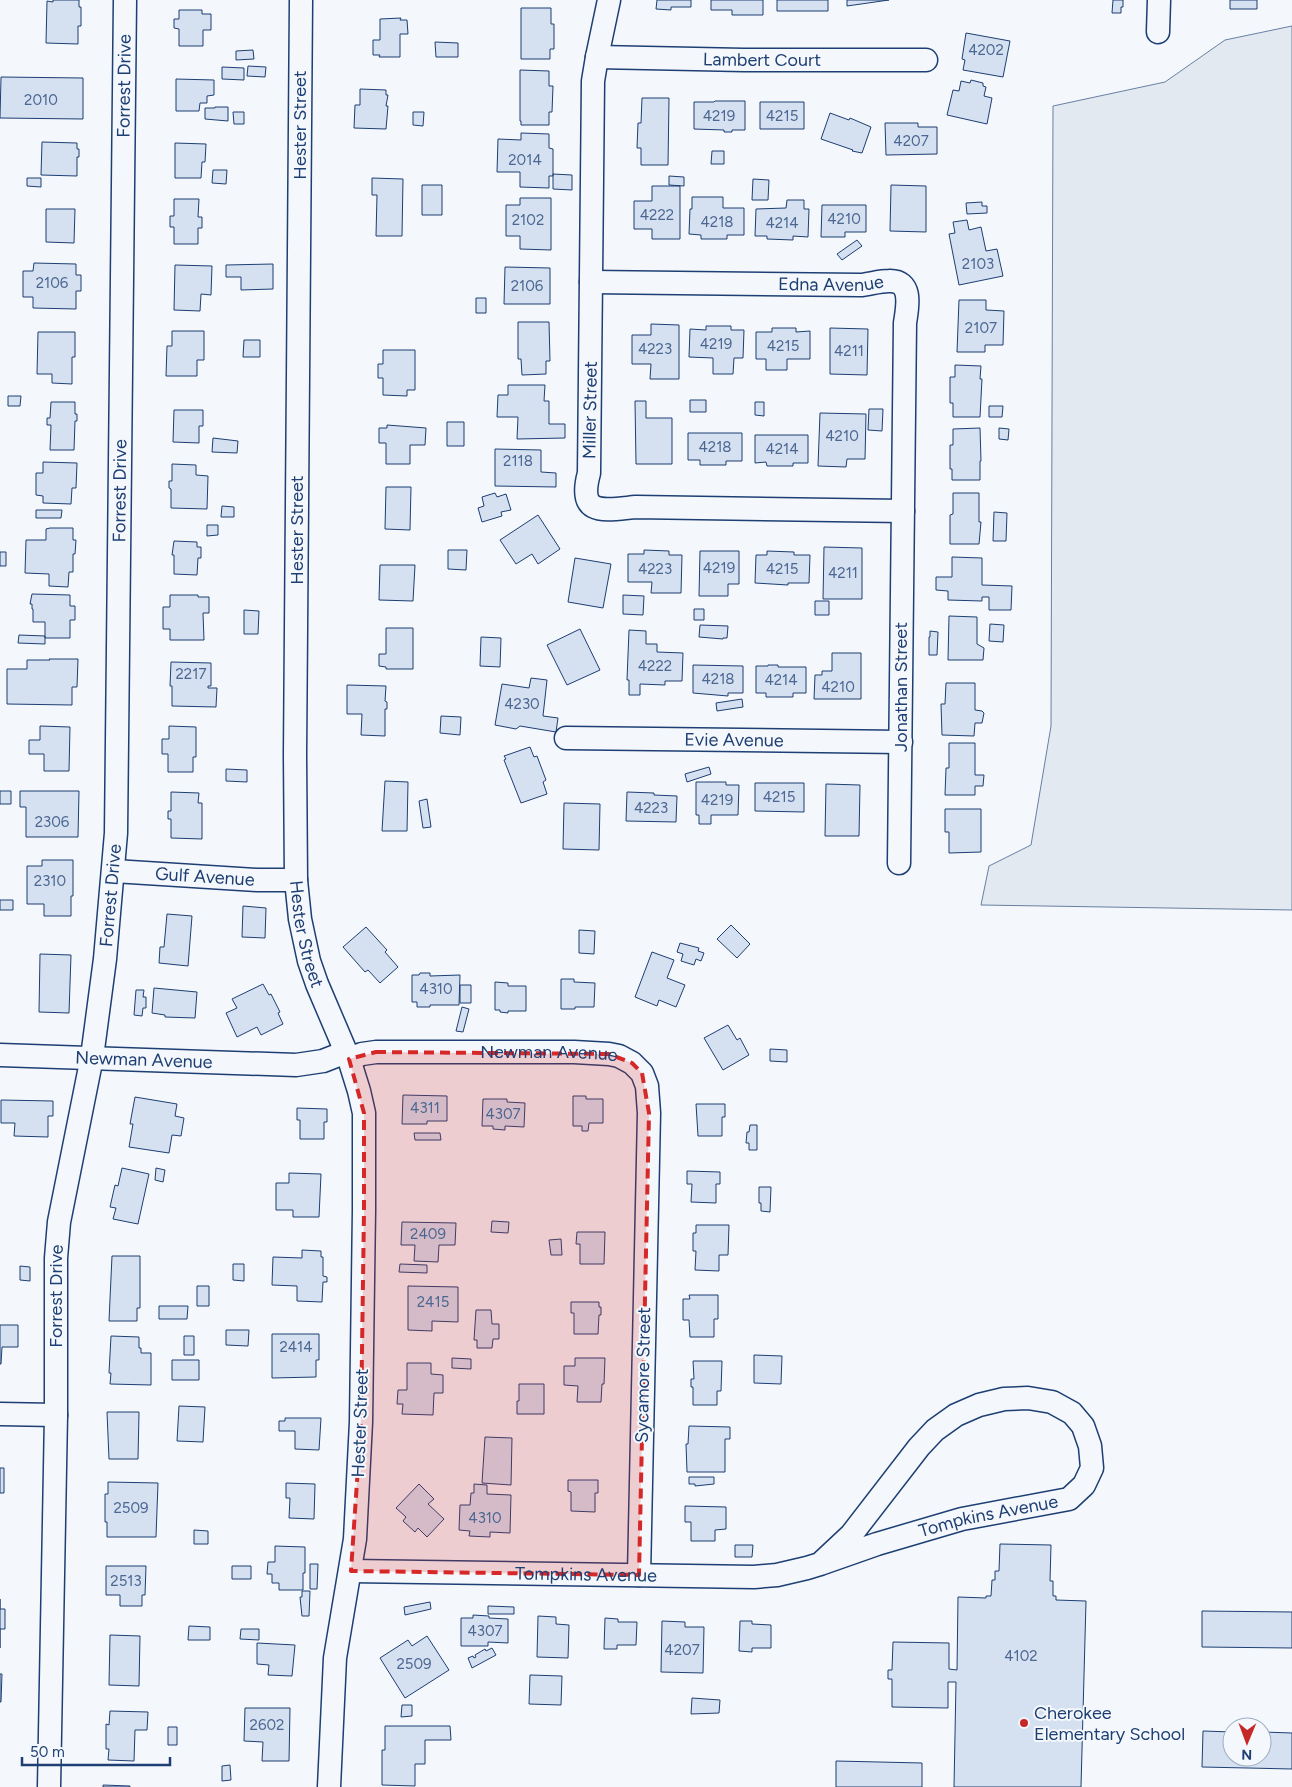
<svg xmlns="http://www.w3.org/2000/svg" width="1292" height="1787" font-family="Figtree,sans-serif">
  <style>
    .green { fill: #e3e9f0; stroke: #687fa3 }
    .building { fill: #d5e0f0; stroke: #1d3f73 }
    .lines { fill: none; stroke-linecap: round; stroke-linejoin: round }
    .minor-casing { stroke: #1d3f73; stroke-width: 25 }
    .minor { stroke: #f4f7fb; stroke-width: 22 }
    .marked { fill: #d62828; fill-opacity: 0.2; stroke: #d62828; stroke-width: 4; stroke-dasharray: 10 6; stroke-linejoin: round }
    .poi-dot { fill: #c62828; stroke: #f4f7fb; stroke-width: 2 }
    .labels { text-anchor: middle; stroke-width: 4; stroke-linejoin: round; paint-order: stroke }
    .number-label { font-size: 15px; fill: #4b6792 }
    .street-label { font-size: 18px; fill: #1d3f73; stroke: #f4f7fb }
    .poi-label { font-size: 18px; fill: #1d3f73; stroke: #f4f7fb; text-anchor: start }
  </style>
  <rect width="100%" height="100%" fill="#f4f7fb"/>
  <path class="green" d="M1292,26V910L981,905L989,866L1031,845L1051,726L1053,106L1165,82L1225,40Z"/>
  <path class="building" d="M53,0H79V7H81V26H78V44L46,43L47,1L53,2Z
    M657,0H691V7H671V10L656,9Z
    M711,0H763V15H732V10H711Z
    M777,0H828V11H777Z
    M847,0H889L847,6Z
    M1113,0H1123V7H1121V13H1112Z
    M1230,0H1257V9H1230Z
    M521,8H551V24H554V49H550V59H521Z
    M179,10H202V14H211V30H203V46H179V29L174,28V19H179Z
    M401,18L400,20H407L408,34H400V57H379L380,55H373V40H380V19Z
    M966,33L1010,41L1003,77L963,70L965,60L962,59Z
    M435,42L458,43V57H436Z
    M253,50L254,59L236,60V51Z
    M248,66L266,67L265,77L247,76Z
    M222,67L244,68V80L222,79Z
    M520,70L549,71V86H553L552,112H549V125H521V121H520Z
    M1,77L83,78V119L0,118Z
    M176,79L214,80V95L207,96V103H200L199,111H176Z
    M971,80L983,83V86L986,87L984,96L992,98L987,124L947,115L953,90L959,91L961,81L970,83Z
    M360,89L386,90V95H388L386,106H388L386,129L354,128L355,105H360Z
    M642,98H669L668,165H641V148H637L638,123H641Z
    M715,101H745V130H732V132H724V130L694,129V102H714Z
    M760,102H804V129H760Z
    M215,107H228V121L205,119V108H215Z
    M233,112H244V124H234Z
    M413,112H424L423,126L413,125Z
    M830,113L849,120L850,118L871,127L862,153L852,151L853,150L821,139Z
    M885,123H918V127H937V154L886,155Z
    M521,133L549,134V148L553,149V176H549V188L520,187V172H497L498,139L521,140Z
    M42,142L77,143V149H79V157H77V176L41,175Z
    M175,143L206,144L205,162H202L201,178H175Z
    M712,151H724V164H711Z
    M213,170H227L226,184L212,183Z
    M553,174L572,175V190L553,189Z
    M669,176L684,177V186L669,185Z
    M27,178H41V187L27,186Z
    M372,178L403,179L402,236H376L377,195H372Z
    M753,179L769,180L768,200H752Z
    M422,185H442V215H422Z
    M891,185L926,186V232L890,231Z
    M652,186H680V239H652V229H634V201H652Z
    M692,197H723V208H744V235H727V239H701V235L689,234L690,209H692Z
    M520,198H551V250L520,249V236H506V205H520Z
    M174,199H199L198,217H202V228H198V244H174V227H170V216H174Z
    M787,200H804V209H809L808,237L793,236V240L767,239V236H755L756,209L786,208Z
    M982,202V206H987V213L967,214L966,203Z
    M822,205H866V232H845V237H821Z
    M46,209H75L74,243L46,242Z
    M967,220L969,230L981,227L986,251L997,249L1003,276L959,285L949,234L955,233L953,222Z
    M857,240L862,246L842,260L837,254Z
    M34,263L76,264V275H81V291H76V309L33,308V297H23V271H33Z
    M273,264V289L241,290V277H226V265Z
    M175,265L212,266L211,295L201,294L200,311L174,310Z
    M505,267L550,268V304H504Z
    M476,298H486V313H476Z
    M959,300H986V310L1004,311L1003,345H985V352H957Z
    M518,322H549L550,361H546V374L522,375L521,359H518Z
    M651,324L679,325V379H650L651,364H632V335H651Z
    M706,326H731V330H744L743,358H734L733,374H713V358L689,357L690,329L706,330Z
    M772,328H796V332L810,331V359H787V370H766V359H756V332H772Z
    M830,328L868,329L867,375L830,374Z
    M172,331H204V360H197V376H166L167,346H172Z
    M38,332H75V357H72V384L52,383V374H37Z
    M244,340H260V357H243Z
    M383,350H415V390H407V396L383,395V378H378V364H383Z
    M955,365L981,366L980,379H982L980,417H953V403H950V377H955Z
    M508,385H545L544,401H549V424H565V438L517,439L518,417H497L498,395H508Z
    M8,396H21L20,406H8Z
    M690,400H706V412H690Z
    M635,401H646V418H672V464H636Z
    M51,402H75V414H77V421H75L74,450H50L51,425H47V418H50Z
    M755,402H764V416L755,415Z
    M989,406H1003L1002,417H989Z
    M869,409H883L882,431L868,430Z
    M174,410H203V426H199V443L173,442Z
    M820,413L866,414L865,459H847L846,467L818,466Z
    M447,422H464V446H447Z
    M387,425L426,428L425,445H410V464H386V443H379V428H387Z
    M980,428L981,461H980V480H952V469H950V445H953V429Z
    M999,428L1009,429L1008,440L999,439Z
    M688,433H742V461H726V465H700V460H688Z
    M755,435H808V463H793V466H767L766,462L755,463Z
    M213,438L238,441L237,453L212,452Z
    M495,449L541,450V472L556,473V487L495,486Z
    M43,462L77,463L76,488H72L71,504L43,503V496L36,495V473H43Z
    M172,464L196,465V475L208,476L207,509L171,508V489L169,488V481H172Z
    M386,487H411L410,530L385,529Z
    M495,493L497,497L506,494L511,510L501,512L502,516L482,522L478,508L484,506L482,497Z
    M953,493H979V522H981L979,544H950V515L953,514Z
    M222,506L234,507V517H221Z
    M36,510H62L61,518H36Z
    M994,512L1007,513L1006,541H993Z
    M538,515L560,549L538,564L532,554L516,564L500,540Z
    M207,525H218V535L207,536Z
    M50,528H73V540H76L75,554H73V572H69L68,587L49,586V574L25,573L26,540H46V529Z
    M174,541L197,542V547H201V558H198L197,575L174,574V555H172Z
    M824,547L862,548V599H823Z
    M448,550H467L466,570L448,569Z
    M644,550L669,551V555H682L681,593H651L652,582H628V554H644Z
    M700,551H739V584H728V596H699Z
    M767,551L794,552V555H810L809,583H788V585L755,583L756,555H767Z
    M0,552H6V566H0Z
    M952,557L982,558V585L1012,586L1011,610H989V597H982V601L948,600V591L936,590V577H952Z
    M575,558L611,564L603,608L568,602Z
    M380,565H415L413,601L379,600Z
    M32,594L70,595V606H75V620H70V638H45V622H33V609H32V604H30Z
    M170,595H198V597H209V613H203L204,640H170V629H163V607H170Z
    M623,595L644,596L643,615L623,614Z
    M815,601H829V615H815Z
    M694,609H704V620H694Z
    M244,610L259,611L258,634H244Z
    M949,616L977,617V644L984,648L983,660H948Z
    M990,624L1004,625L1003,642L989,641Z
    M700,625L728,626L727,638H723V639L699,637Z
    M386,628H413V669H386V667L379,666V654H386Z
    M580,629L600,670L567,685L547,645Z
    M629,630L646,631V644H657V652L683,653L682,681H665V685L640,684V695H629V680H627Z
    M930,631L938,632L937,655H929V637H930Z
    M19,635L45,636V644L18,643Z
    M481,637L501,638L500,667L480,666Z
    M832,653H861V699H814L815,675H822V671H832Z
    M49,659H78L77,687H72V705L7,704V669H27V660H50Z
    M171,662L211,663V686H208V688H217L216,707L172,706V686H170Z
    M693,665L743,666V693H728V696L693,693Z
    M768,665H778V667H806V693H793V697H766V693H756V666H768Z
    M531,678L547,680L543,716L558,718L556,732L520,726L516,729L495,725L502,684L529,688Z
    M946,683H975V710L982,711L984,713L982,723H975L974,736L942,735L941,704H945Z
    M347,685L386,686L385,701L387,702V709H385V736L361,735L362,714H347Z
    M742,699L743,707L717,711L716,703Z
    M441,716L461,717L460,735L440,733Z
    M40,726L70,727L69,771H44V754H29V740H40Z
    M169,726L196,727V757H193V772H168V754H162V739H169Z
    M949,743H975V775H984L983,786H975V795H945L946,768H949Z
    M530,747L534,757L537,756L546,780L543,782L547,794L521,803L504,760L506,759L504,756Z
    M709,767L711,774L687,782L685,774Z
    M226,769L247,770V782L226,781Z
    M385,781L408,782L407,831H382Z
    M696,782H726V785H739L738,815H711V824H699V815H696Z
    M755,783H804V812L755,811Z
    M826,784L860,785L859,836H825Z
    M0,791H11V804H0Z
    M20,791H79L78,837H26V807H20Z
    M171,792L199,793L198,803H202V839L171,838V819H168V811H171Z
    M627,792L654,793V795L677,796L676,822L626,821Z
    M427,799L431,827L423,828L419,801Z
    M564,803L600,804L599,850L563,849Z
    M945,809H981V852L949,853V832H945Z
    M42,860H73V896H71V916H44V904H27V866H42Z
    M0,900H13V910H0Z
    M243,906L266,908L265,938L242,937Z
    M167,914L192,916L188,966L159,963L160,947H164Z
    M731,925L750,944L737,958L717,939Z
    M366,927L387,950L385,952L398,967L380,983L368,970L365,972L343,947Z
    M579,930L595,931L594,954L579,953Z
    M680,943L699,948L698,951L704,953L701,961L696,959L694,965L681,961L683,954L677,952Z
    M652,952L674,960L667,978L685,985L676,1007L659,1000L657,1006L635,997Z
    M40,954L71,955L69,1013L39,1012Z
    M420,973H430V976L460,975L459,1005H430V1007H417V1002H412V975H419Z
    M561,979H574V982L595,983L594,1007H575V1009H561Z
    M495,982L508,983V986H526V1011H508V1013L500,1012V1010H495Z
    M263,984L269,995L271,994L280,1012L278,1013L283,1024L261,1035L257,1027L237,1037L226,1013L237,1008L232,999Z
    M460,985H471V1003H460Z
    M154,988L197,992L195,1018L165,1017V1015L152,1013Z
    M136,990H144L143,997H146V1008H143L142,1016L134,1015Z
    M462,1007L469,1009L463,1032L456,1031Z
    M728,1025L737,1040L740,1038L749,1055L723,1070L704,1038Z
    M770,1049L787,1050V1062L770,1061Z
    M403,1095L447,1096V1121H427V1124H402Z
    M573,1096H586V1099H603V1123H589L588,1131H582V1126H573Z
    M135,1097L177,1104L175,1116L184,1118L181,1136L172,1135L169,1153L129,1147L133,1124H130Z
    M483,1099H507V1102L525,1103L524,1127L505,1126V1130L493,1129V1126H482Z
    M1,1100L53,1101V1116H48V1137L14,1136L15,1123H1Z
    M696,1104H725V1117H722V1136H698Z
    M297,1108L327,1109V1122H324V1139H300V1120H297Z
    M750,1125H757V1150H749V1143H746L747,1132H749Z
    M414,1133H440L441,1140H415Z
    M122,1168L149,1174L138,1224L113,1219L116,1208L110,1207L115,1185L118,1186Z
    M156,1168L165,1170L163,1182L155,1180Z
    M687,1171L720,1172V1184H716V1203L691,1202L692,1184H687Z
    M289,1173L321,1174L319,1217H293V1210H276V1183H289Z
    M759,1187H771L770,1212L761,1211V1203H759Z
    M492,1221L509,1222L508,1233L491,1232Z
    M402,1222L456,1223L455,1245H439L438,1262L414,1261L415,1245H401Z
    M696,1225H729L728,1255H719V1271L695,1270L696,1251H693V1233H696Z
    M577,1232H605L604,1264H580V1244H576Z
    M561,1239L562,1255H551L549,1240Z
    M302,1250L321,1251V1257H323V1276L327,1277V1282H323L322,1302L297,1301V1286L272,1285L273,1257L302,1258Z
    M112,1256H140V1308H137V1321H109Z
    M233,1264H244V1281L233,1280Z
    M400,1264L427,1265V1273L399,1272Z
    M20,1266L30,1267V1281L20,1280Z
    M197,1286H209V1306H197Z
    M408,1286L458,1287V1322L432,1321V1331L408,1330Z
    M689,1295H718V1319H714V1337H690L689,1320H683V1299H690Z
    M571,1302H599V1307H601V1315H599L598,1334H574V1313H571Z
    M159,1306H188L187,1319H159Z
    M476,1310H491L492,1324H499V1339H493L492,1348H477V1340H474Z
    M0,1325H18V1347H2L1,1364H0Z
    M226,1330H249L248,1346L226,1345Z
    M272,1334H319V1360H316V1377L272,1378Z
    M111,1336L139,1337V1348H141V1353H151V1385L110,1384L111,1373H109Z
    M184,1336H194V1355H184Z
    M754,1355L782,1356L781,1384L754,1383Z
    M452,1358L471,1359V1369L452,1368Z
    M575,1358H605L604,1384H602L601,1402H577L578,1386L564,1385V1366H575Z
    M172,1360H199V1380H172Z
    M693,1361H722L721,1391H717V1405H693V1387H691V1379H694Z
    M407,1363H431V1374L443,1375V1393H434L433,1415L402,1414L403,1404H397L398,1390H407Z
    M519,1384H544V1414H517V1401H519Z
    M179,1406L205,1407L203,1442L177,1441Z
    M107,1412H139L138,1459H109Z
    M285,1418H321L319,1450L295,1449V1431H279V1421H285Z
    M689,1426L730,1427V1439H725V1472H687L686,1444H688Z
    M485,1437L512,1438L511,1485L482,1483Z
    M0,1468H4V1493H0Z
    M689,1477H714V1484L695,1486V1484H689Z
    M568,1480H598V1493H595V1512L571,1511V1492L568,1491Z
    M108,1482L158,1483L156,1537H107V1522H105V1494H108Z
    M286,1483L315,1484L314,1519L289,1518L290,1498H286Z
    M419,1484L434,1499L428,1504L444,1519L427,1537L418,1528L415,1532L403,1521L406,1517L396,1508Z
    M474,1484L487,1485V1494L511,1495L510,1533L490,1532V1537L469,1536L470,1531L459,1530L460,1505H470L471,1493H474Z
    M685,1506L726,1507V1529L715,1530V1541H691V1522H685Z
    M194,1530L208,1531V1544H194Z
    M1000,1544L1051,1545L1050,1581H1053V1596H1056V1600L1086,1601L1081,1787H954L956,1682H948V1708L892,1707V1679H888V1670H892L893,1642L949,1643V1669L957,1670L958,1597L986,1598V1596H991L992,1580H995V1571H999Z
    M735,1545H753L752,1557H735Z
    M275,1546L305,1547V1573H303V1590H279V1583H272V1574H267L268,1562H275Z
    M310,1564H318L317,1589H310Z
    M106,1566H146L145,1595H142V1606H120V1595H106Z
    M232,1566H251V1579H232Z
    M302,1591H310L309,1616H302L300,1597H302Z
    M0,1599V1609H5V1629H0V1648Z
    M430,1602L431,1609L405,1615L404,1607Z
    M488,1606L514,1607V1614H488Z
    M1202,1611L1292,1612V1648L1202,1647Z
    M473,1615L489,1616V1618L508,1619V1643L488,1642V1646H461V1618H473Z
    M538,1616L556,1617V1624L569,1625L568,1658L537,1657Z
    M605,1618L618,1619V1622H637L636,1645H617V1649H604Z
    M662,1621L685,1622V1627H704L703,1673L661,1672Z
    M740,1621H752V1624L771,1625V1648H752V1652L739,1651Z
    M189,1626L210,1627V1640H188Z
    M241,1629H259V1640L240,1639Z
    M110,1635L140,1636L139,1686L109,1685Z
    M427,1636L449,1670L405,1698L380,1658L408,1640L412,1646Z
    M257,1643L295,1645L292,1676L268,1675L269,1665L257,1664Z
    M492,1648L496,1655L472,1668L468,1658L473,1656L474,1658L476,1657L475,1655L485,1649L486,1651Z
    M0,1674H2L1,1702H0Z
    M530,1675L562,1676L561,1705L529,1704Z
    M692,1698L720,1700L719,1713L691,1714Z
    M402,1705H412V1716L401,1717Z
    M245,1708H290L289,1761H262L263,1742L244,1741Z
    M110,1711L148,1712L147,1730H135L134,1761L108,1760L109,1749H106V1724L109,1725Z
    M385,1726H450L451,1740H425V1764H415V1786L382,1785V1750H385Z
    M168,1727H177V1745H168Z
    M1203,1731L1232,1732V1757H1262V1732L1292,1733V1769L1202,1767Z
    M836,1761L922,1763V1787H836Z
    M230,1765L231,1780L222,1781V1766Z
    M103,1785L130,1786V1787H103Z"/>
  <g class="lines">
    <g class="minor-casing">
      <g id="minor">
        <path id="s1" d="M301,0L295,755L296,880L300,919L309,961L317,984L349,1059L359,1091L364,1113V1210L361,1422L355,1539L335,1658L329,1787"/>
        <path d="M609,0L597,57L593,81L589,473C577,517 604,510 636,507L903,511"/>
        <path d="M1158,32L1159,0"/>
        <path id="s2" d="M597,57L744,60H926"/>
        <path id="s3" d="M591,282L861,285C870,284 880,281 889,281C914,280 907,309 905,323L899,863"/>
        <path id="s4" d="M566,738L901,742"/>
        <path id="s5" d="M114,871L257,880H296"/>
        <path id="s6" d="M0,1055L296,1065L323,1061L346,1052"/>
        <path id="s7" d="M349,1059L362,1054L376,1052H574L609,1054L619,1056L632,1063L642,1073L647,1086L649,1113L639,1575"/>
        <path d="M0,1414L56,1415"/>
        <path id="s8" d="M351,1571L754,1577L777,1575L807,1568L820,1564L877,1544L962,1519L1069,1499L1084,1485L1092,1468L1090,1446L1083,1426L1072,1413L1052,1402L1028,1398L1004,1399L979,1405L956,1415L935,1430L919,1447L851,1535L820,1564"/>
        <path id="s9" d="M49,1787L56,1415V1258L59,1222L92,1057L105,959L116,833L125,0"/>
      </g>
    </g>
    <use href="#minor" class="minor"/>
  </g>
  <path class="marked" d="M376,1052L609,1054L632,1063L642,1073L649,1113L639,1575L351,1571L361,1422L364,1210V1113L349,1059Z"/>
  <circle class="poi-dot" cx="1024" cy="1723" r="5"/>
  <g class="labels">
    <g class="number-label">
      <text x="986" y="55">4202</text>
      <text x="41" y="105">2010</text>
      <text x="719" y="121">4219</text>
      <text x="782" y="121">4215</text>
      <text x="911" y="146">4207</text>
      <text x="525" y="165">2014</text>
      <text x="657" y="220">4222</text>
      <text x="844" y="224">4210</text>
      <text x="528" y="225">2102</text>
      <text x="717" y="227">4218</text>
      <text x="782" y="228">4214</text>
      <text x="978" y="269">2103</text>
      <text x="52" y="288">2106</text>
      <text x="527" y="291">2106</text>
      <text x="981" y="333">2107</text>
      <text x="716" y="349">4219</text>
      <text x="783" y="351">4215</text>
      <text x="655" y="354">4223</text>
      <text x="849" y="356">4211</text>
      <text x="842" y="441">4210</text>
      <text x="715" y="452">4218</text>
      <text x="782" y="454">4214</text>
      <text x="518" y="466">2118</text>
      <text x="719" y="573">4219</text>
      <text x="655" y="574">4223</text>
      <text x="782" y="574">4215</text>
      <text x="843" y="578">4211</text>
      <text x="655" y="671">4222</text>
      <text x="191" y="679">2217</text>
      <text x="718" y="684">4218</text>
      <text x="781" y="685">4214</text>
      <text x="838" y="692">4210</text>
      <text x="522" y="709">4230</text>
      <text x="779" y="802">4215</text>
      <text x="717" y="805">4219</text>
      <text x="651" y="813">4223</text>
      <text x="52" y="827">2306</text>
      <text x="50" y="886">2310</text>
      <text x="436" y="994">4310</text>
      <text x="425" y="1113">4311</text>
      <text x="503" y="1119">4307</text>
      <text x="428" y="1239">2409</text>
      <text x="433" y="1307">2415</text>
      <text x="296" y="1352">2414</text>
      <text x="131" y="1513">2509</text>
      <text x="485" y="1523">4310</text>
      <text x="126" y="1586">2513</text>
      <text x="485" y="1636">4307</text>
      <text x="682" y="1655">4207</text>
      <text x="1021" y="1661">4102</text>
      <text x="414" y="1669">2509</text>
      <text x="267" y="1730">2602</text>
    </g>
    <g class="street-label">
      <text dy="6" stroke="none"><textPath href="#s2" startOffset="165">Lambert Court</textPath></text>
      <text dy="6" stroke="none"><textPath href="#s9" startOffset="1706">Forrest Drive</textPath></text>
      <text transform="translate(300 125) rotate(-90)" y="6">Hester Street</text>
      <text dy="6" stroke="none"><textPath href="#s3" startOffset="240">Edna Avenue</textPath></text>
      <text transform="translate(590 410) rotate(-89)" y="6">Miller Street</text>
      <text dy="6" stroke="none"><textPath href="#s9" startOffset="1301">Forrest Drive</textPath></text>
      <text transform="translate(297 530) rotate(-90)" y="6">Hester Street</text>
      <text transform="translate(901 687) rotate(-90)" y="6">Jonathan Street</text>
      <text dy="6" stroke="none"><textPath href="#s4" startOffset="168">Evie Avenue</textPath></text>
      <text dy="6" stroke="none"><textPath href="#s5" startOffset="91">Gulf Avenue</textPath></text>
      <text dy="6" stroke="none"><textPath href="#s9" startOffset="896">Forrest Drive</textPath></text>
      <text dy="6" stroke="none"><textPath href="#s1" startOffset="935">Hester Street</textPath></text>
      <text dy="6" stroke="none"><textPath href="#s7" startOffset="201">Newman Avenue</textPath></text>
      <text dy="6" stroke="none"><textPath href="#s6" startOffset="144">Newman Avenue</textPath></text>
      <text dy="6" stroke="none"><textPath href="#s9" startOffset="491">Forrest Drive</textPath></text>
      <text transform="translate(643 1375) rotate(-89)" y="6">Sycamore Street</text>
      <text transform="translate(360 1423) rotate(-88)" y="6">Hester Street</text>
      <text dy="6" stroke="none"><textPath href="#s8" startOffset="646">Tompkins Avenue</textPath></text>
      <text dy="6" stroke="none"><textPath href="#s8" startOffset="235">Tompkins Avenue</textPath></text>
    </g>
    <g class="poi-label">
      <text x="1034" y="1719">Cherokee<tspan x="1034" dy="21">Elementary School</tspan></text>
    </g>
  </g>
  <g transform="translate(1247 1742) rotate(181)"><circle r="24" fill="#f4f7fb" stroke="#9eadc5"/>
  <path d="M0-4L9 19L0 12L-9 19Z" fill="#c62828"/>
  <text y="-8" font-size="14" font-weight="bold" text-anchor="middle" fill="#1d3f73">N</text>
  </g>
  <path d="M22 1757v8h148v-8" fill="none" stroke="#1d3f73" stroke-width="2.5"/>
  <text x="30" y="1757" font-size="15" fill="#1d3f73" stroke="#f4f7fb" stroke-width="4" paint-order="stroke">50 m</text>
</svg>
